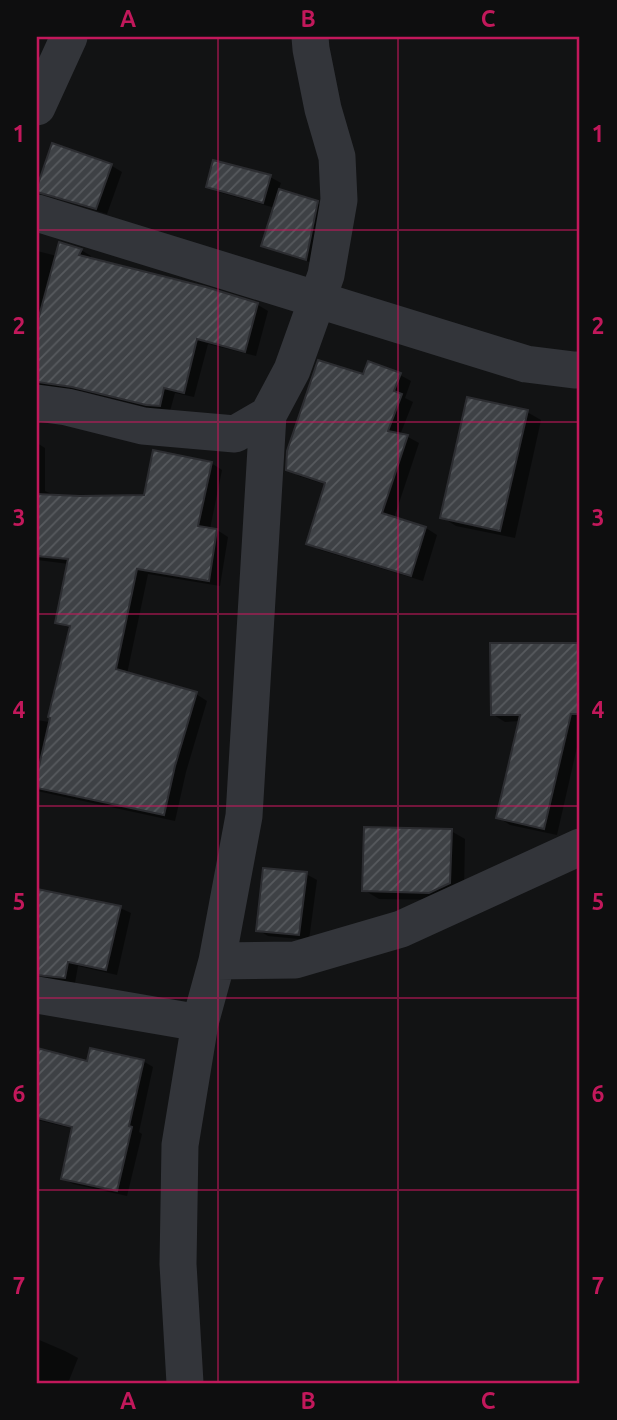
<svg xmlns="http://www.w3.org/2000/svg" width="617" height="1420" font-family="Ubuntu,sans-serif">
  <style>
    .shadow { fill: #0007 }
    .building { fill: url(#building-hatch); stroke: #2c2d31; stroke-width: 2 }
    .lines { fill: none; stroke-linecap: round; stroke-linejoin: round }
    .minor { stroke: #33353a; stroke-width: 37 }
    .grid { fill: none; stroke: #c2185b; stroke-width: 2; stroke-opacity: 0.55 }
    .neatline { fill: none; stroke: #c2185b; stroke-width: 2.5 }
    .grid-label { font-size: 23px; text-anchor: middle; font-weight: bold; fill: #c2185b }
  </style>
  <defs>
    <pattern id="building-hatch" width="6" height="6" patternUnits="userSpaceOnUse" patternTransform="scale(1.75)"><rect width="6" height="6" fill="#3e4145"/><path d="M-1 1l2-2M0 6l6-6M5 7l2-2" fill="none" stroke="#575a5e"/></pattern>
  </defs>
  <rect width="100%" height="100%" fill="#121314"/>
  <path class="shadow" d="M53,146L112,166L122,172L107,214L48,196L37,190Z
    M270,177L281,183L278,191L317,203L327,209L316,264L274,251L263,245L275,208L218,192L208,186Z
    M81,250L91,256L90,260L206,289L258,305L268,311L256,356L208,344L194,397L175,393L170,411L158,410L82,391L37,387V251L57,256Z
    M400,375L411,381L405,398L413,402L400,435L408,437L419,443L394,518L426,528L437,535L423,581L320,550L309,543L327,485L299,476L288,469L364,376Z
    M527,412L541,420L515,538L456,526L442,517Z
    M37,443L45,448V491L58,497H145L211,463L222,470L210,529L217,530L228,537L220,586L148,574L127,674L196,694L207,701L186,772L175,821L37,791V793V720L49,722L71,629L57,622L69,564L37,560Z
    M580,644V734L557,835L510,825L498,817L520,721L505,722L492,714V645Z
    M451,831L465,839L464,891L445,900L379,899L364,890Z
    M306,874L317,880L309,940L268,936L258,930Z
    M37,891L120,908L131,913L117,975L78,966L75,983H37Z
    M37,1050L89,1064L143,1061L153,1067L139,1132L142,1134L127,1196L73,1184L63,1178L74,1129L37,1120Z
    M37,1339L65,1351L78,1358L68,1383H37Z"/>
  <path class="building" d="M52,143L112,164L96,209L37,192V187Z
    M213,160L271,175L263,203L206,187Z
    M279,189L318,201L306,260L261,246Z
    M59,242L82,249L79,255L206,287L258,303L245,352L197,339L184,393L164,388L160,406L146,405L72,387L37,382V324Z
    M318,360L363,374L368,361L401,373L394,391L402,394L388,431L408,435L382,513L426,527L411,576L306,544L325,483L286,470L287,451Z
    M467,397L528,410L500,531L440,518Z
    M153,450L212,462L198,526L217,529L209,581L137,569L116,669L197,692L175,766L164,815L37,788V775L50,718L48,717L70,626L55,623L68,559L37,556V494L80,496L144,495Z
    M490,643H580V714H571L544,829L496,818L520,715H491Z
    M364,827L452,829L450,883L429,893L362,891Z
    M263,868L307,872L299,935L256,931Z
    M37,889L121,906L106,970L68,962L65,978L37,975Z
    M37,1048L87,1061L90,1048L144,1060L129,1126L132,1127L117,1191L61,1179L72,1127L37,1118Z"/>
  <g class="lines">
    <path class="minor" d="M37,107L69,37
      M37,213L526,364L574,370H580
      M37,403L67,407L143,426L235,434L268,415L292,370L326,275L339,200L337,157L323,109L311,49L310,37
      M217,961L295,960L401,929L580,847
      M37,995L200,1023
      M185,1383L178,1264L180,1145L200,1023L217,961L244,816L268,415"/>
  </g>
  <path class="grid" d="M218,37V1383M398,37V1383M37,230H580M37,422H580M37,614H580M37,806H580M37,998H580M37,1190H580"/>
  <rect width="617" height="1420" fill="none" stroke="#0e0e0f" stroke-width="77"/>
  <rect x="38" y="38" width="540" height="1344" class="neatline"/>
  <g class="grid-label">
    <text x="128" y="27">A</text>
    <text x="308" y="27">B</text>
    <text x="488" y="27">C</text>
    <text x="19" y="142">1</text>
    <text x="598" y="142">1</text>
    <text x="19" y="334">2</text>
    <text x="598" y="334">2</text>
    <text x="19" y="526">3</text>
    <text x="598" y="526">3</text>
    <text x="19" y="718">4</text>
    <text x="598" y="718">4</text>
    <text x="19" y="910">5</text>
    <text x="598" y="910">5</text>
    <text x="19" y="1102">6</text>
    <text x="598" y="1102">6</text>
    <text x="19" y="1294">7</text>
    <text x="598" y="1294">7</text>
    <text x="128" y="1409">A</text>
    <text x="308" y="1409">B</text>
    <text x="488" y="1409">C</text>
  </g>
</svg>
